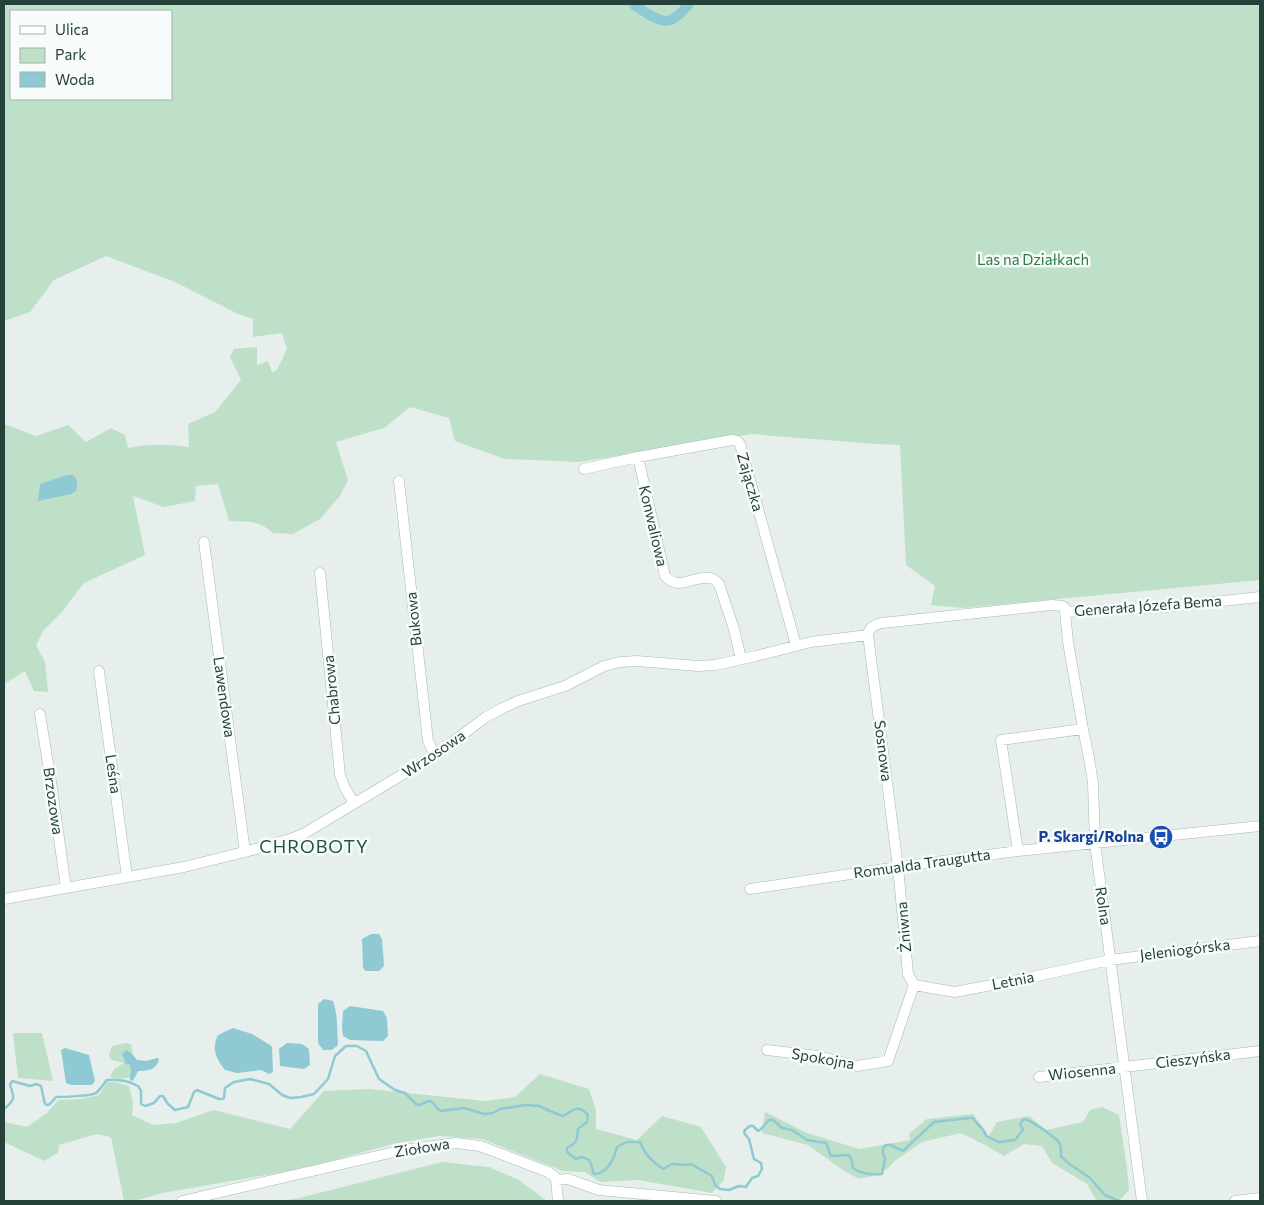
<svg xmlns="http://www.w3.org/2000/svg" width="1264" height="1205" font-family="Commissioner,sans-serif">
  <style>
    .green { fill: #bfe0c8; fill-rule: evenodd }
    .water { fill: #8ec9d4 }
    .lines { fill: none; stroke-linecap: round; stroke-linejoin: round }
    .stream { stroke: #8ec9d4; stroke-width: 2.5 }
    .canal { stroke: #8ec9d4; stroke-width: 10 }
    .minor-casing { stroke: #a8b8b2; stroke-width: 11 }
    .minor { stroke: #fff; stroke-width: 10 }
    .labels { text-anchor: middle; stroke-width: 5; stroke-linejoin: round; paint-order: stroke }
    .park-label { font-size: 15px; fill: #2d7a4b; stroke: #f7fbf9 }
    .street-label { font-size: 15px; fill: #24423a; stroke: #f7fbf9 }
    .transit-label { font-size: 15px; font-weight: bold; fill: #164399; stroke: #f7fbf9; text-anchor: end }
    .quarter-label { font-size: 18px; letter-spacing: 1px; fill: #1f5548; stroke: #f7fbf9 }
  </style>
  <rect width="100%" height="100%" fill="#e6efeb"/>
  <path class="green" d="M4,4H1260V580L963,608L931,605L935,586L906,565L900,445L876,444L751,434L638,453L579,462L505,459L455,441L449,418L410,407L384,428L336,442L348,480L340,496L320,519L293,534L273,533C259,520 247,522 229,521L218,484L196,486L195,501L164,507L133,496L145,555L84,583L61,613L43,631L36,645L45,662L48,692L34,691L25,671L6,683H4V424L36,436L68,425L86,442L111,428L125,435L128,448C150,444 166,444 189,447L188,424L215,412L241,380L230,357L234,349L257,347V365L268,361L272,372L277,370L287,349L282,333L253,337V319L238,314L175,282L106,256L54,280L30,312L4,321ZM11,11H171V99H11Z
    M13,1033H42L53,1081L18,1078Z
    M126,1043L131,1044L133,1055L131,1053L129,1064L131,1067V1076C125,1080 116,1079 110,1077L114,1069L124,1063L116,1061L110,1059L109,1054L112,1046Z
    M540,1074L589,1089L596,1110V1129L637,1140L662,1116L701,1127L726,1167L724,1180L712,1193L638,1180L600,1182L585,1172L563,1171L482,1139L439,1136L393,1144L301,1169L162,1193L135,1201H124L111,1137L97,1134L59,1145L58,1153L44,1161L4,1142V1122L27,1127L47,1113L58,1100L81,1099L99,1095L107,1082H115L129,1086L133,1102L132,1115L153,1125L176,1123L214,1110L290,1129L324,1091L369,1089L485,1101L515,1097Z
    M1102,1107L1119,1115L1127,1168L1129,1190L1119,1201H1097L1087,1184L1052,1163L1042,1146L1024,1144L1004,1156L987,1146L961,1133L922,1142L896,1160L887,1169L877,1175L859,1179L844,1171L808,1145L762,1133L765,1112L807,1133L859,1149L910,1140L909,1134L927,1119L973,1114L989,1136L997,1122L1029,1116L1046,1130L1083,1122L1090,1110Z
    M442,1162L489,1167L519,1180L547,1201H280L299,1198Z"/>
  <path class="water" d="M67,475H72C78,478 78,485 76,491L71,494L38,501L40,484Z
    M371,934H379L382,939L384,966L379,971H366L363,968L362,939Z
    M324,999L333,1001C338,1015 337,1030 338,1045L332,1050H323L318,1043V1004Z
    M350,1006L383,1011L387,1018L388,1036L383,1041L350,1040L343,1036L342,1029L343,1011Z
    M233,1028L252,1034L270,1045L272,1047L273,1072L269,1074L261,1070L237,1073L225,1070C216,1058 211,1050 218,1035Z
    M287,1043L302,1044L309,1049L310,1065L304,1069L280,1066L279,1049Z
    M65,1048L89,1055L95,1081L92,1085H71L66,1083L61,1050Z
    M127,1050L133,1055L137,1060L146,1061L157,1058L159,1059C157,1070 147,1071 138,1071L134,1079L132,1081L130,1080C129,1074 133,1071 129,1064H126L122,1054L124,1052Z"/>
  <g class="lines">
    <path class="stream" d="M4,1109C15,1100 15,1098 10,1085L12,1081L30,1086L36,1084L41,1086L45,1104L47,1105L50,1104L56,1097C63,1097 91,1096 96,1093C101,1089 103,1084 107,1080C117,1079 129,1081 138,1086L141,1091V1104L145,1106L154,1103L160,1096H163L168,1104L175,1110L188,1107L194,1092L197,1090L219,1099H222L224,1098L225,1088L234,1082L250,1079L269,1084L282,1095L290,1098L301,1097L314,1094L328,1079L335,1056L346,1046H357L366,1051L379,1079L395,1090L405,1093L416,1104L419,1105L429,1101L432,1102L437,1108L441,1111L464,1108L484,1114L493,1113L500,1109L525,1105L539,1106L557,1114L563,1116C574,1110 578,1104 588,1115L587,1122L578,1129C577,1140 578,1142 567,1148V1152L576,1159L582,1157L589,1160C592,1164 592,1169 594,1174C608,1173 614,1159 617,1147L627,1142H640C645,1155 652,1161 663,1169L672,1164L684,1165L691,1164L712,1176L715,1185L720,1189L729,1190L739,1186L746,1187L752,1178L758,1176L762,1169L761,1163L754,1159L749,1139L744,1133L745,1130L750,1126H753L758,1131L760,1130L769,1120H773L782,1128L792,1130L807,1140L826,1143L831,1156L848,1155L851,1158L853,1168C861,1174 872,1175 882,1174L885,1158C882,1153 881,1149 886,1145H890L903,1151L934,1122L969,1118H973C977,1126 984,1127 986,1136L999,1142L1015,1140L1023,1130L1020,1124L1024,1119C1031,1120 1057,1138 1060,1144C1061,1147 1061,1153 1061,1156L1068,1163L1090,1178L1105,1195L1119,1201"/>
    <path class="canal" d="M634,4L635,6C661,21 667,31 689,4"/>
    <g class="minor-casing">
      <path id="minor" d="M638,457L665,576C679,592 693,575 710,578C714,578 716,581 719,584L734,629L741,659
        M584,469L638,457L732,440L737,441L740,444L796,645
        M399,481L428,741L435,755
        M204,542L245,852
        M320,573L340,775L345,788L354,803
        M1065,612L1165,607L1260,597
        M99,671L127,877
        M40,714L51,782L66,888
        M1018,851L1001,740L1083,729
        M750,889L898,867L1018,851L1260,826
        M4,899L184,867L260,848L293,838L305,833L435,755L486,717L503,708L518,701L565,686L604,666L620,662L637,661L698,666L715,665L756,656L811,642L868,635
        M914,985L908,974L898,867L868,635C869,627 874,625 882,623L1052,605L1063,606L1065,608V612L1068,642L1083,729L1089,758L1093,783L1095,843L1142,1201
        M914,985L955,992L1028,978L1110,960L1260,941
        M767,1050L818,1056L857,1066L888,1061L914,985
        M1039,1077L1260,1051
        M556,1180L558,1201
        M182,1201L403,1150L456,1143L480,1146L548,1172L554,1176L556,1180L568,1179L599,1190L716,1201
        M1235,1201L1260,1198"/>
    </g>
    <use href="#minor" class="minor"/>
  </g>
  <defs>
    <g id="bus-disc" transform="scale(1.25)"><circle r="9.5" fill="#1a4fb4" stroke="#f7fbf9"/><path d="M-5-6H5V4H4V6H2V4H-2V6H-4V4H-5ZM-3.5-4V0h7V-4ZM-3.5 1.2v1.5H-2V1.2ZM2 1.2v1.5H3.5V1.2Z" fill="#fff"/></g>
  </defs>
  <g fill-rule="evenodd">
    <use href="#bus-disc" x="1161" y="837"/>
  </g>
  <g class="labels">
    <g class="park-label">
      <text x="1033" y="265">Las na Działkach</text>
    </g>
    <g class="street-label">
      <text transform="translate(750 482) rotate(74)" y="5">Zajączka</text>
      <text transform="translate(653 526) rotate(77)" y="5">Konwaliowa</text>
      <text transform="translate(1148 606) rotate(-4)" y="5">Generała Józefa Bema</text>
      <text transform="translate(414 619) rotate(-96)" y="5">Bukowa</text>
      <text transform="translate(332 690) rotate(-96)" y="5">Chabrowa</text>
      <text transform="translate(224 697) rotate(82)" y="5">Lawendowa</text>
      <text transform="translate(883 751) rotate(83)" y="5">Sosnowa</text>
      <text transform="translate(434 754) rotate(-34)" y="5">Wrzosowa</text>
      <text transform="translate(113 774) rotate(82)" y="5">Leśna</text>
      <text transform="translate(53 801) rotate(82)" y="5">Brzozowa</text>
      <text transform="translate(922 864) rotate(-8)" y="5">Romualda Traugutta</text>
      <text transform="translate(1103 906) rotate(82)" y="5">Rolna</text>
      <text transform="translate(904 927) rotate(-95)" y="5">Żniwna</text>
      <text transform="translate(1185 950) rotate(-7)" y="5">Jeleniogórska</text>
      <text transform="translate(1013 981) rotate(-11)" y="5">Letnia</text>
      <text transform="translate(823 1059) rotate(10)" y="5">Spokojna</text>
      <text transform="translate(1193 1059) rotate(-7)" y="5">Cieszyńska</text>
      <text transform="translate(1082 1072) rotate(-6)" y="5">Wiosenna</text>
      <text transform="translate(422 1148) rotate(-9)" y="5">Ziołowa</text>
    </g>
    <g class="transit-label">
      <text x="1144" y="842">P. Skargi/Rolna</text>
    </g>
    <g class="quarter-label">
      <text x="314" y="853">CHROBOTY</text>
    </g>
  </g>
  <rect width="1264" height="1205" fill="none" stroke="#24423a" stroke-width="10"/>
  <rect x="10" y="10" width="162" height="90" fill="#f7fbf9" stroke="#a3b1ad"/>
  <rect x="20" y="26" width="25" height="8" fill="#ffffff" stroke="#a3b1ad"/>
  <text x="55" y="35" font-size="15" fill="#24423a">Ulica</text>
  <rect x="20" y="48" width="25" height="15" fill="#bfe0c8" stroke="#a3b1ad"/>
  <text x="55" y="60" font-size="15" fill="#24423a">Park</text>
  <rect x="20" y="72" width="25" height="15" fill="#8ec9d4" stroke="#a3b1ad"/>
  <text x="55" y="85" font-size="15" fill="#24423a">Woda</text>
</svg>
